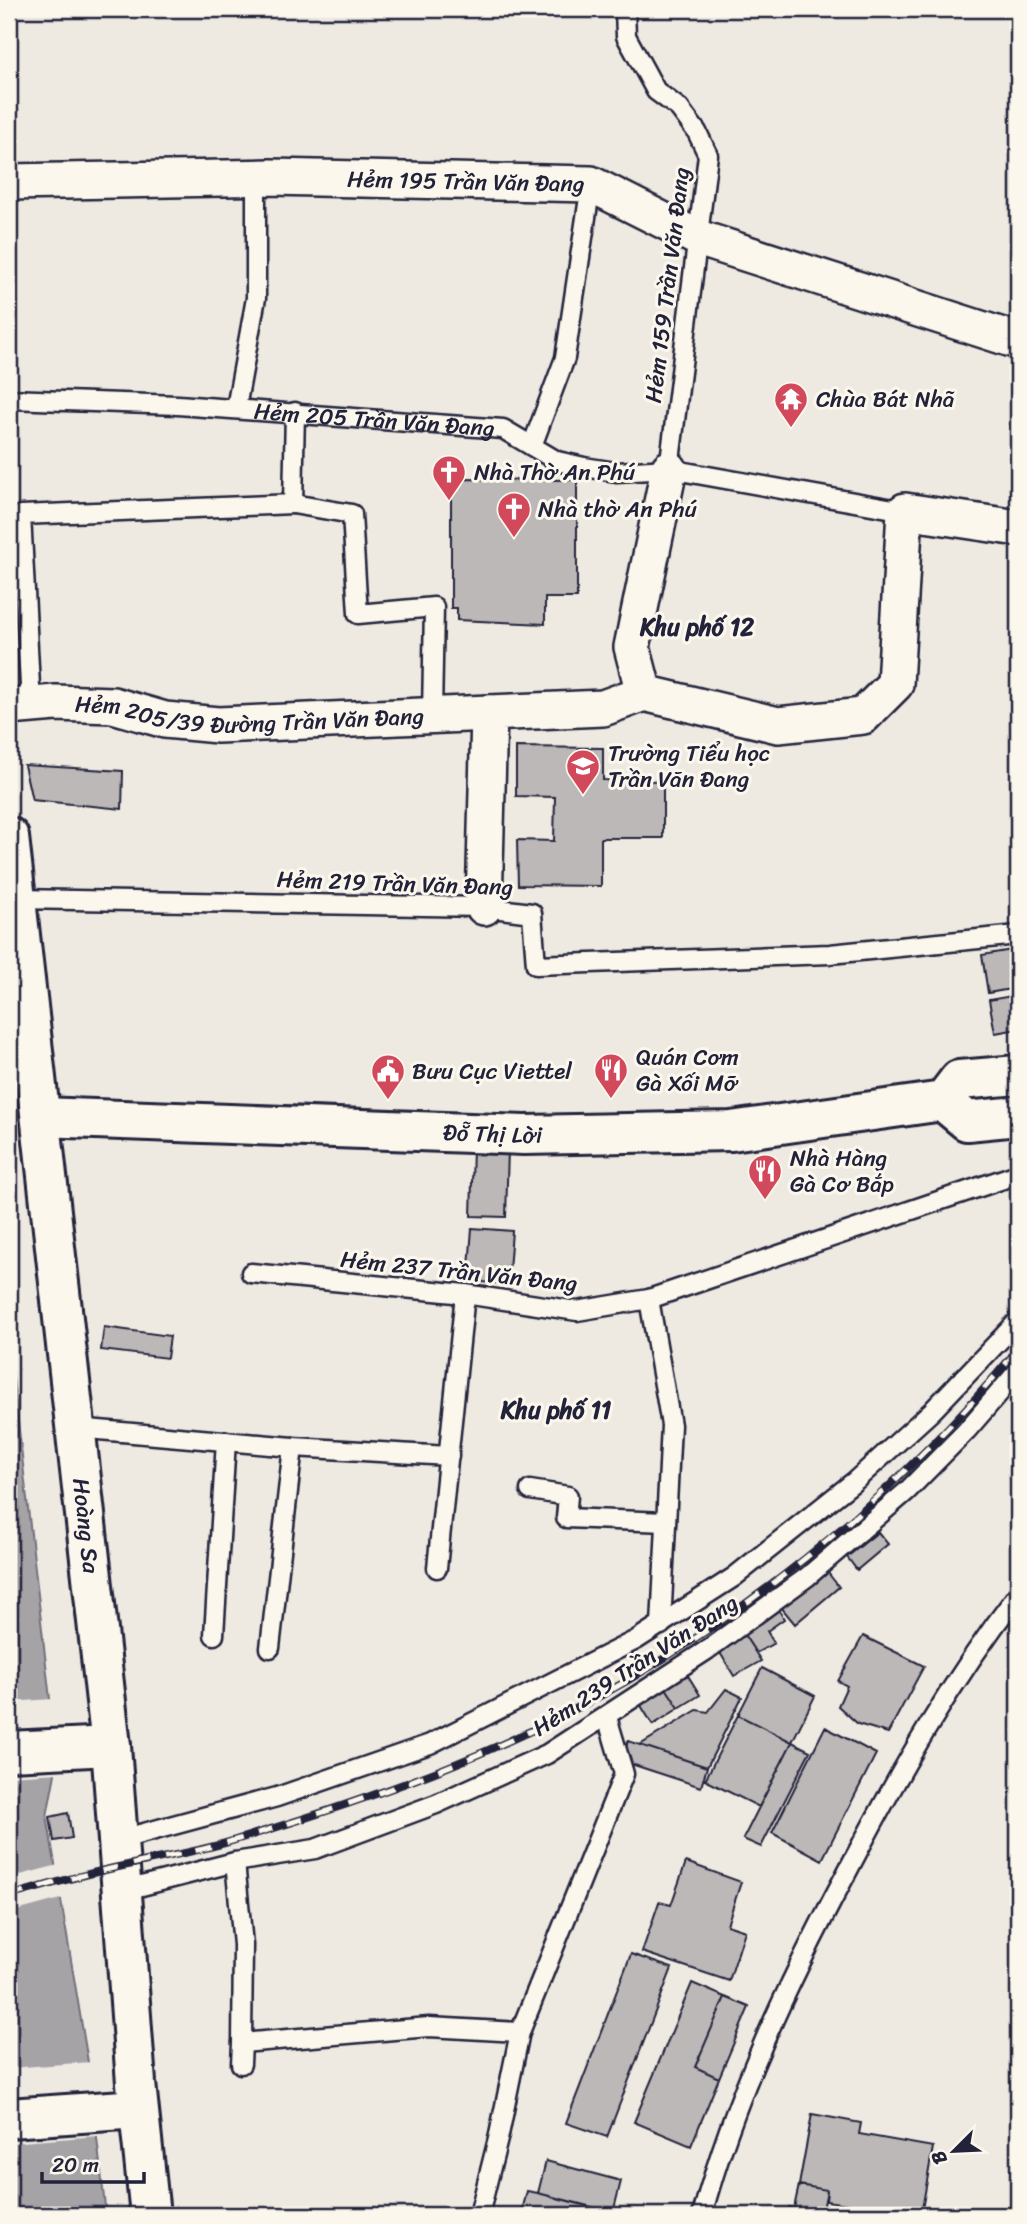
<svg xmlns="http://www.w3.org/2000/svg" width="1027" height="2224" font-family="Sriracha,sans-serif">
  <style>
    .water { fill: #a6a3a7; stroke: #716f7c; stroke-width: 2 }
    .pier { fill: #eeeae2 }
    .building { fill: #bcb8b8; stroke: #22223b; stroke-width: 2 }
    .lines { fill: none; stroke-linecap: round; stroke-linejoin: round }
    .service-casing { stroke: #22223b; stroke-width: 23 }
    .minor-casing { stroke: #22223b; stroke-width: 40 }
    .tertiary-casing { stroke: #22223b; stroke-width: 44 }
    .service { stroke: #fbf7ec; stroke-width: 18 }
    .minor { stroke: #fbf7ec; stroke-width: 35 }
    .tertiary { stroke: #fbf7ec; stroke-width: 38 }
    .rail-casing { stroke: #22223b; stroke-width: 8 }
    .rail { stroke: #fbf7ec; stroke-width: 5; stroke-dasharray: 16; stroke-linecap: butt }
    .labels { text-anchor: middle; stroke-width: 6; stroke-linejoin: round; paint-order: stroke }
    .street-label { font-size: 23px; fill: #22223b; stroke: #fbf7ec }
    .poi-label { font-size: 23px; fill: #22223b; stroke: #fbf7ec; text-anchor: start }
    .neighbourhood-label { font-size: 24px; font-weight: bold; fill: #22223b; stroke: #fbf7ec }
  </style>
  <rect width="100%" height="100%" fill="#eeeae2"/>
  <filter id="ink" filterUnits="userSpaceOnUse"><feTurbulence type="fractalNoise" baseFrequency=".0143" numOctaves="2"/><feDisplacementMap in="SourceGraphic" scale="14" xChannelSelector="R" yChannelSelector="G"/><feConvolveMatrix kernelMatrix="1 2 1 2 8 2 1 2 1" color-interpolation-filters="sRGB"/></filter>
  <g filter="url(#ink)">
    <path class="water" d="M9,1343L50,1699L55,1774L47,1816L88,2062L106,2215H9Z"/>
    <path class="pier" d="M53,1699L59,1773L9,1776V1702Z
      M58,1865L64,1898L9,1913V1878Z
      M91,2062L98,2136L9,2143V2068Z"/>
    <path class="building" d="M451,479L577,480V598H545V624L457,620V608H451Z
      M516,747L603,748V780L663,781V838H601V886L518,885L517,840L554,841L555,797L516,796Z
      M24,765L123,771L122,809L32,800Z
      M1018,949V1029L995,1033L989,1000L1012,996L1011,989L988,993L982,955Z
      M473,1148L508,1149L506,1217L471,1216Z
      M472,1228L512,1231L508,1284L468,1281Z
      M104,1327L170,1336L167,1358L101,1350Z
      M878,1532L888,1544L857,1570L847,1557Z
      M825,1569L839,1587L795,1624L780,1606Z
      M776,1605L784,1619L767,1631L774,1643L756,1653L743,1633Z
      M743,1633L761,1661L734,1676L719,1651Z
      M863,1636L924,1666L888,1733L858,1724L838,1706L847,1686L838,1681Z
      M762,1668L815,1696L792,1742L738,1715Z
      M687,1674L700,1695L679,1708L666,1688Z
      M666,1688L679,1708L653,1725L640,1704Z
      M726,1689L742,1697L707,1767L640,1745L697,1710L708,1712Z
      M738,1715L792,1742L759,1807L705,1780Z
      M825,1727L876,1754L822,1860L772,1833Z
      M628,1741L707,1767L701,1787L622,1761Z
      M792,1742L810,1751L761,1847L743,1839Z
      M68,1813L72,1838L54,1841L50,1817Z
      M686,1862L741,1882L727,1925L745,1931L729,1981L642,1952L659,1902L671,1905Z
      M631,1954L672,1968L607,2137L566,2123Z
      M692,1983L725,1997L695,2067L719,2078L691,2146L634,2122Z
      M725,1997L749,2007L719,2078L695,2067Z
      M812,2114L861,2123L859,2134L933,2147L921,2215L826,2201L827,2190L799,2185Z
      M546,2161L621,2181L613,2213L538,2193Z
      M799,2185L827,2190L822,2215H787L789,2207L794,2208Z
      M527,2191L538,2193L623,2215H521Z"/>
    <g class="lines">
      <g class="service-casing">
        <g id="service">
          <path d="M625,9L626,36L656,91L679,108L697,132L708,155L669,469"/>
          <path id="s1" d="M9,399L178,405L503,429L557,461L584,467L616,472L669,469L905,511"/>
          <path d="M236,408L256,298V177"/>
          <path d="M532,446L565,358L591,184"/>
          <path d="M293,504L352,514L358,614L434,607L432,715"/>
          <path d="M31,705L21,515L293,504L295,412"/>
          <path d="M16,899L484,907L532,913L536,965L830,954L1018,935"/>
          <path d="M251,1273L465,1294L577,1311L649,1299L1018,1174"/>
          <path d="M649,1299L671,1425L661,1625"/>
          <path d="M76,1428L293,1447L449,1456"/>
          <path d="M530,1490L568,1496L566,1518L666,1522"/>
          <path d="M437,1568L465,1294"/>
          <path d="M214,1635L226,1441"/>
          <path d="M270,1648L293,1447"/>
          <path d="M118,1840L277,1797L430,1744L636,1640L734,1577L856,1480L932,1411L1018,1321"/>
          <path d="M235,1862L243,1945L242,2043L429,2027L520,2032L499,2135L479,2215"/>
          <path d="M122,1891L235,1862L315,1849L436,1804L547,1754L707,1650L807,1577L907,1491L967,1430L1018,1371"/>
          <path d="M520,2032L624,1774L607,1717"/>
          <path d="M241,2064L242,2043"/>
          <path d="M702,2215C735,2095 788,1983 846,1874C897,1776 951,1681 1018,1594"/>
        </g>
      </g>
      <g class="minor-casing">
        <g id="minor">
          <path id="s2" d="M9,182L271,177L591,184L698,238L1018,341"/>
          <path d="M644,693L778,725L863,716L895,684L905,511L1018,528"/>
          <path id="s3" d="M9,707L56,703L113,705L165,720L218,725L489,713"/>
          <path d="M484,907L489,713L603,708L644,693L632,647L669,469"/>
        </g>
      </g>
      <g class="tertiary-casing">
        <g id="tertiary">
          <path id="s4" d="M9,837L111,1746L136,2083L150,2215"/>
          <path d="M943,1101L967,1121L1018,1116"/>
          <path id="s5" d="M41,1117L524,1135L731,1131L943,1101L959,1080L1018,1075"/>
          <path d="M9,1751L111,1746"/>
          <path d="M9,2118L138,2109"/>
        </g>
      </g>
      <use href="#service" class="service"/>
      <use href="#minor" class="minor"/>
      <use href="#tertiary" class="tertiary"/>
      <g class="rail-casing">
        <path id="rail" d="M9,1896C47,1885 84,1874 123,1866C159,1858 196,1852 232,1841C367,1800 502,1753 625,1682C774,1595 908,1482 1018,1349"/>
      </g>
      <use href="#rail" class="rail"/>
    </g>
  </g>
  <defs>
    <g id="temple-pin" transform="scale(1.75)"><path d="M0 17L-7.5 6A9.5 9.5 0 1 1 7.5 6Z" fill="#d1495b" stroke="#fbf7ec"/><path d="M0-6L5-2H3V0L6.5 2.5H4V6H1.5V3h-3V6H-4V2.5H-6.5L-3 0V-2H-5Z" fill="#fff"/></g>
    <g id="church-pin" transform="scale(1.75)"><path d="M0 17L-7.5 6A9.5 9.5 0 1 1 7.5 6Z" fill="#d1495b" stroke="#fbf7ec"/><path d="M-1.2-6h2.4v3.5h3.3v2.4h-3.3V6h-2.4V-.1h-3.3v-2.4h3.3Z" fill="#fff"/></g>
    <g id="school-pin" transform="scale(1.75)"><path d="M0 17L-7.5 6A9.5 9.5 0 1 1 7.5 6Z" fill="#d1495b" stroke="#fbf7ec"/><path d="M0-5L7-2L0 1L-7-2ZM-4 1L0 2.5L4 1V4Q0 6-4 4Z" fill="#fff"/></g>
    <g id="restaurant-pin" transform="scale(1.75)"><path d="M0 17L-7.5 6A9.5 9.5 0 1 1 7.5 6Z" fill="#d1495b" stroke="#fbf7ec"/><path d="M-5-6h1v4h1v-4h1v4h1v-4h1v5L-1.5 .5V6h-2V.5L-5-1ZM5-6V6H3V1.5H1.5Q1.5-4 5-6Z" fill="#fff"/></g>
    <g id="civic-pin" transform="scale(1.75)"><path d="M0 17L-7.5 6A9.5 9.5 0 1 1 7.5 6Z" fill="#d1495b" stroke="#fbf7ec"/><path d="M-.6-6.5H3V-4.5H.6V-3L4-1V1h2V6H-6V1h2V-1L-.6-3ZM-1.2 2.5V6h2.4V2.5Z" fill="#fff"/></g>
  </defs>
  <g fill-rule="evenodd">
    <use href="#temple-pin" x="791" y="399"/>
    <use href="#church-pin" x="449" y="472"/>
    <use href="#church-pin" x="514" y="509"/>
    <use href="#school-pin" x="583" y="766"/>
    <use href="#restaurant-pin" x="611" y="1070"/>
    <use href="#civic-pin" x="388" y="1071"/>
    <use href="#restaurant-pin" x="765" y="1171"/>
  </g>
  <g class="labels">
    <g class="street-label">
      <text dy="8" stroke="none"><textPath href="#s2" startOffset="457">Hẻm 195 Trần Văn Ðang</textPath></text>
      <text transform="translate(667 285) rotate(-83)" y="8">Hẻm 159 Trần Văn Ðang</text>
      <text dy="8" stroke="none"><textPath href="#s1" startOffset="366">Hẻm 205 Trần Văn Ðang</textPath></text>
      <text dy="8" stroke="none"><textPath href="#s3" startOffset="242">Hẻm 205/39 Đường Trần Văn Đang</textPath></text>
      <text transform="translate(395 883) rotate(2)" y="8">Hẻm 219 Trần Văn Ðang</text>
      <text dy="8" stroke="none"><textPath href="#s5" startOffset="452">Đỗ Thị Lời</textPath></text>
      <text transform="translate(459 1271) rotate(6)" y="8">Hẻm 237 Trần Văn Đang</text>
      <text dy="8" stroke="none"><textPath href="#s4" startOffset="693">Hoàng Sa</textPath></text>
      <text transform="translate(635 1665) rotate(-33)" y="8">Hẻm 239 Trần Văn Đang</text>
    </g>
    <g class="poi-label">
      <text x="816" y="407">Chùa Bát Nhã</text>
      <text x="474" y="480">Nhà Thờ An Phú</text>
      <text x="538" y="517">Nhà thờ An Phú</text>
      <text x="608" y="761">Trường Tiểu học<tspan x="608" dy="26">Trần Văn Đang</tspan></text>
      <text x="636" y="1065">Quán Cơm<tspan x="636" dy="26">Gà Xối Mỡ</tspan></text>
      <text x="412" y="1079">Bưu Cục Viettel</text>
      <text x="790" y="1166">Nhà Hàng<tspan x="790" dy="26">Gà Cơ Bắp</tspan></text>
    </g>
    <g class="neighbourhood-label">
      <text x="697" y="635">Khu phố 12</text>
      <text x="556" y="1418">Khu phố 11</text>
    </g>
  </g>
  <rect width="1027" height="2224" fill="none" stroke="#fbf7ec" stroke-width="35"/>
  <rect x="18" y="18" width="992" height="2189" fill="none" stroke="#22223b" stroke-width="2.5" filter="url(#ink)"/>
  <g transform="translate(954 2151) rotate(246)" stroke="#fbf7ec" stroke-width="5" paint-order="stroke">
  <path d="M0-5L12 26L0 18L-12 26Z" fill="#22223b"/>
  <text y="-10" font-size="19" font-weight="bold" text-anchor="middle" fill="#22223b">B</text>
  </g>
  <path d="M42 2172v10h102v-10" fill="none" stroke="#22223b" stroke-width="3.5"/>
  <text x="52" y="2172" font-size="21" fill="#22223b" stroke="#fbf7ec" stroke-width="5" paint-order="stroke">20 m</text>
</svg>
